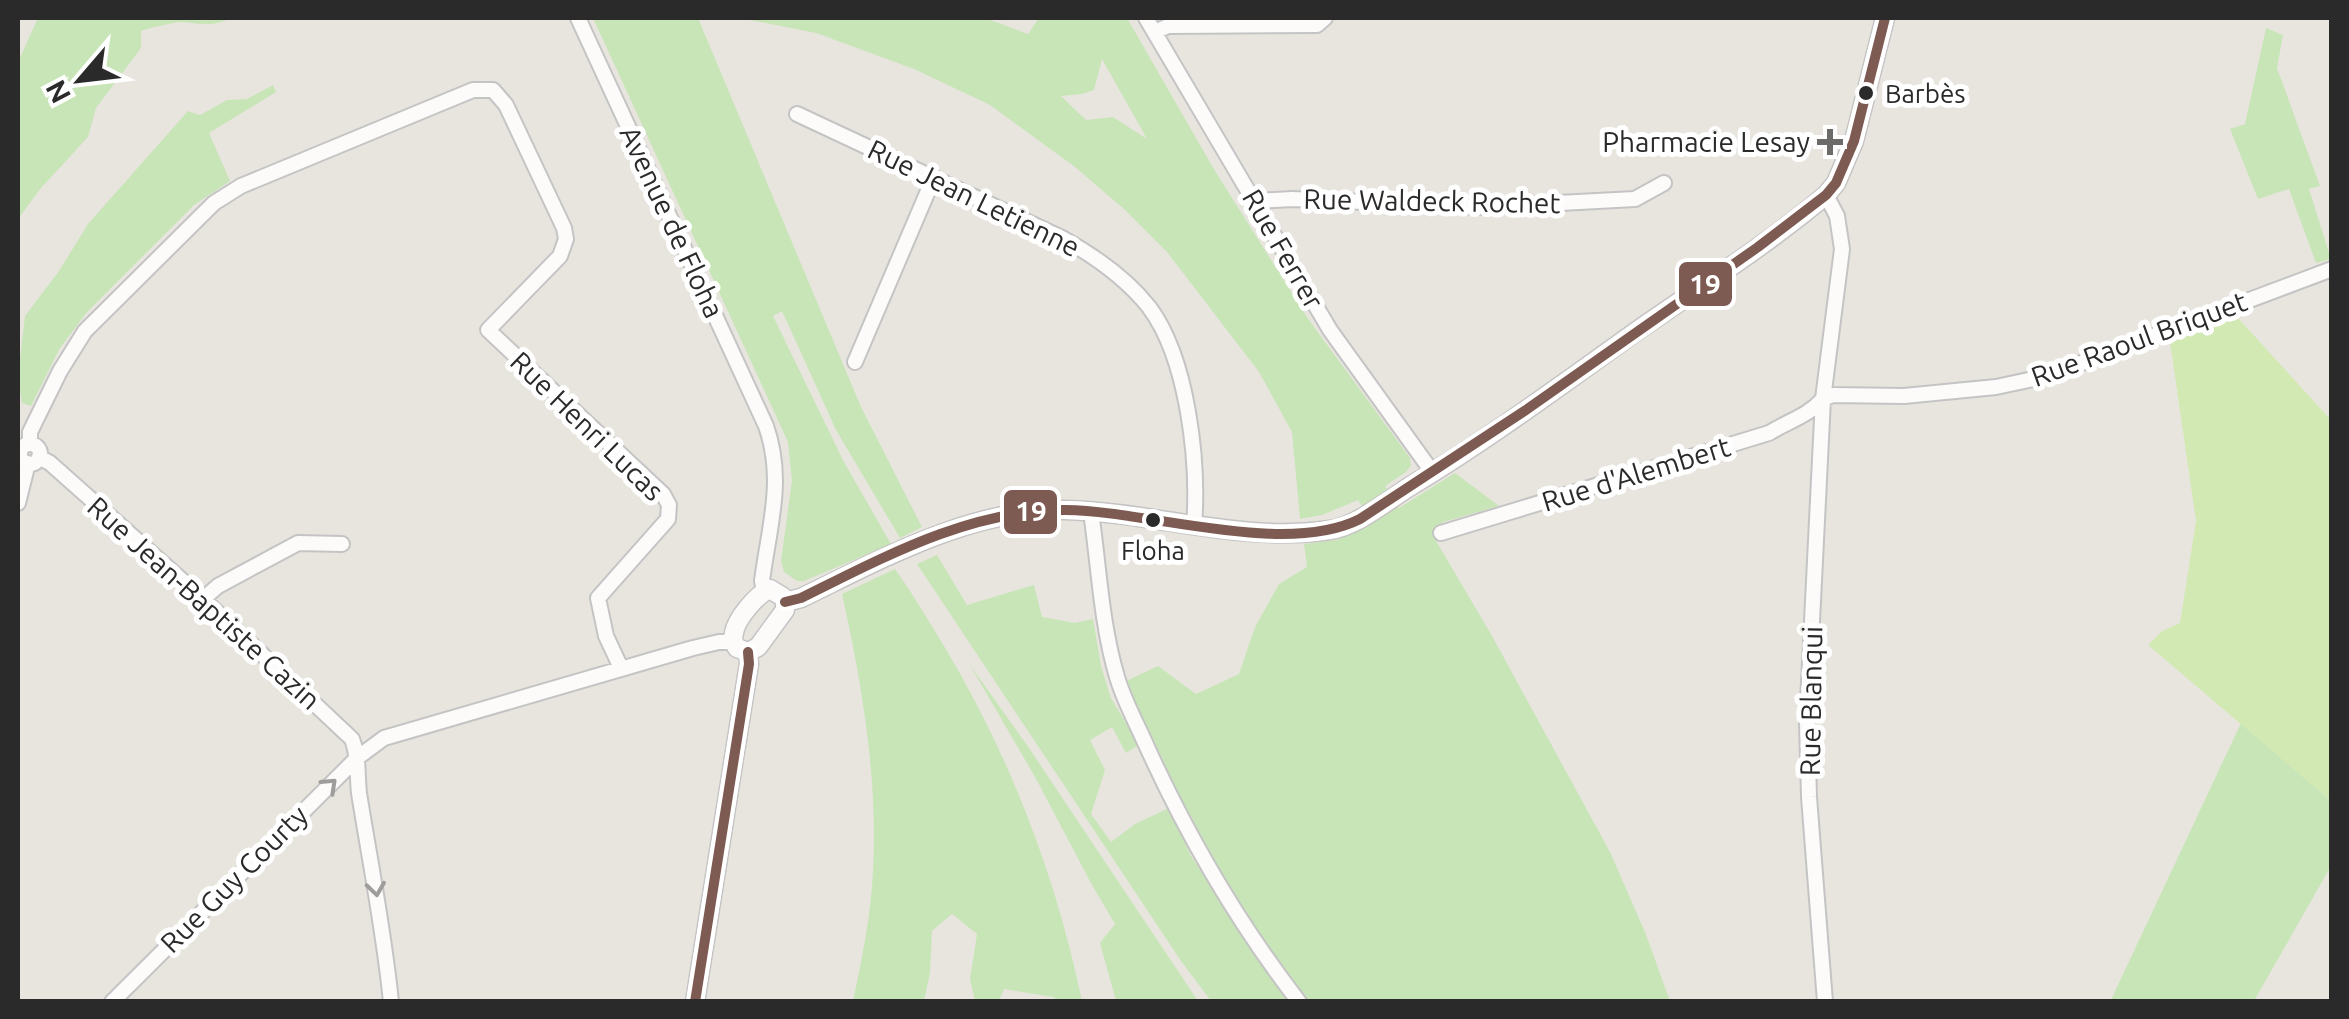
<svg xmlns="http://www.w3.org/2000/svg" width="2349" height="1019" font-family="Ubuntu,sans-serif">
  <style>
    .green { fill: #c8e5b7; fill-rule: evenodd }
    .pitch { fill: #d3e9b4 }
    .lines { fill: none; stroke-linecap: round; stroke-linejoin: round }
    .minor-casing { stroke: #c5c4c5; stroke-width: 18 }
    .tertiary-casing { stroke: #c5c4c5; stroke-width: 21 }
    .minor { stroke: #fcfbfa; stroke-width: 14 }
    .tertiary { stroke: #fcfbfa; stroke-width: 18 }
    .bus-1-casing { stroke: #fff; stroke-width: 18 }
    .bus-1 { stroke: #7d5a52; stroke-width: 10 }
    .oneway { stroke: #9e9d9c }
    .bus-dot { fill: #2a2a2a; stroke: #fff; stroke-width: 4 }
    .poi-dot { fill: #6c6b69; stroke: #fff; stroke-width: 4 }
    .labels { text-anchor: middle; stroke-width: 10; stroke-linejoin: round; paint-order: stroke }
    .bus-label { font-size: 26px; fill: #2a2a2a; stroke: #fff; text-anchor: start }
    .poi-label { font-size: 28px; fill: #2a2a2a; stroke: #fff; text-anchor: end }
    .street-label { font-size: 28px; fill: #2a2a2a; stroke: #fff }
    .line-badge { stroke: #fff; stroke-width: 4 }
    .badge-label { font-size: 28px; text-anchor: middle; font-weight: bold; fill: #fff }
  </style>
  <rect width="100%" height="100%" fill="#e8e5df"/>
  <path class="green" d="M38,18H232C211,27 204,24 182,22C176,22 148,28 141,31V48L96,108L88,137L41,188L18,219V62Z
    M593,18H698L861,407L922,527L900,538L836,430L782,311L773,316L844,462L891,544L804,581H797L784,572L781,561L792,481L788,442Z
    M740,18H985L1028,34L1039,18H1127L1215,171L1309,320L1410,458L1411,466L1406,472L1385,486L1399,508L1455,473L1499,506L1443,522L1432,534L1492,636L1610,852L1645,932L1670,1001H1307C1228,907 1176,793 1124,682L1158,666L1196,694L1239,674L1255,627L1279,584L1307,567L1304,544L1337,540L1373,523L1358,500L1322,515L1300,519L1292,432L1259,372L1167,252L1124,209L1075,167L990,105L914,69L816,33ZM1102,59L1147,139L1113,117L1086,120L1061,96L1082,94L1094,90Z
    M2266,28L2283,35L2277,68L2320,186L2309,189L2331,259L2316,263L2289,189L2258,199L2230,129L2245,124Z
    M273,85L276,92L209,133L230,181L194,205L87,312L60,348L31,406L22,403L18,376L25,316L59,271L88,224L188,111L200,115L227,100L247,99Z
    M937,555L967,605L1034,585L1042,617L1075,623L1093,619L1101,666L1111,698L1139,745L1126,753L1112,727L1090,740L1105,770L1091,814L1111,842L1135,824L1169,808L1191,856L1287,1001H1211L1181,961L917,564Z
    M895,569C913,594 928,620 944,646C1010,756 1056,876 1082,1001H1059L1053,997L1004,989L999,1001H975L970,979L977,934L952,914L932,931L930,973L924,1001H853C862,959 871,915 873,871C878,778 862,684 842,594Z
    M970,665L1029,748L1198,1001H1116L1100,943L1115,924L1092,885L1035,777Z
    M2241,723L2331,801V866L2254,1001L2110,1002Z"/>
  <path class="pitch" d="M2238,318L2331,420V801L2148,645L2162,631L2180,623L2196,521L2170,342Z"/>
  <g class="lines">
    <g class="minor-casing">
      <path id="minor" d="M578,18L766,426C785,480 769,526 762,581L764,591
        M1146,18L1330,330L1433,473
        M1155,32L1168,26L1317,25L1325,18
        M797,114L1064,239C1096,257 1126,278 1149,307C1188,359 1199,462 1194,526
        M1256,201L1292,199L1484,207L1635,199L1664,183
        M855,362L934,177
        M1823,399L1833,395L1904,396L1996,387L2047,376L2332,269
        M30,443V432L60,371L85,331L214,203L241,186L473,90H493L506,105L564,228L566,239L560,256L488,330L663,494L669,505L668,519L598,598L606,636L621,668
        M20 454a10 10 0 1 1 20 0a10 10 0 1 1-20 0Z
        M39,457L50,463L203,599L352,739C359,756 357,775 359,793C370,862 384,931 391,1002
        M18,503L28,463
        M1091,512C1099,567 1101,623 1117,677C1124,701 1137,724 1147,747C1188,837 1238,923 1299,1002
        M1441,533L1769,433C1788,421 1808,416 1823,399
        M203,599L218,586L298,543L342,544
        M112,1002L357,758L384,738L693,648L719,642H734
        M1825,1002L1809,797L1807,722L1823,399L1842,249L1837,216L1826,195"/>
    </g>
    <g class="tertiary-casing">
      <path id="tertiary" d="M785,602L801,598C882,559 972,508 1065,510C1153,512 1241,543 1330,530C1355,527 1387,501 1409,487C1489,439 1565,382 1641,328C1703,285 1768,244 1826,195L1836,183L1854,141L1885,18
        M748,652L737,648C734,642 732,641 734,633C736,619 757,594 770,589L783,597L785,602
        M748,652L758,647L785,610V602
        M695,1002L749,664L748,652"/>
    </g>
    <use href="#minor" class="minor"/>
    <use href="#tertiary" class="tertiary"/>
    <g class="bus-1-casing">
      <path id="bus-1" d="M785,602L801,598C884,557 971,509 1066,510C1150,511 1285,557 1360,519L1526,410L1758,247L1826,195L1836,183L1854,141L1885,18
        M695,1002L749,664L748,652"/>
    </g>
    <use href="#bus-1" class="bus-1"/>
  </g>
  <defs><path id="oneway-chevron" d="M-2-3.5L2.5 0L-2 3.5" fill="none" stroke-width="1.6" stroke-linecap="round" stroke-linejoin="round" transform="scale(2.5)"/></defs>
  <g class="oneway">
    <use href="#oneway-chevron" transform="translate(330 785) rotate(-43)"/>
    <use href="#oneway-chevron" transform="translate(376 889) rotate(82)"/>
  </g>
  <g class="bus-dot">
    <circle cx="1866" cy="93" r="9"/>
    <circle cx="1153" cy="520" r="9"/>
  </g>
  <path class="poi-dot" d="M1825 127h10v10h10v10h-10v10h-10v-10h-10v-10h10z"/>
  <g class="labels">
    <g class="bus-label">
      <text x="1885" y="103">Barbès</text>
      <text x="1153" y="560" text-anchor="middle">Floha</text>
    </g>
    <g class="poi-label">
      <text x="1810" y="152">Pharmacie Lesay</text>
    </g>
    <g class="street-label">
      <text transform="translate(974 198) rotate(26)" y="10">Rue Jean Letienne</text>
      <text transform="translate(1432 201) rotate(1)" y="10">Rue Waldeck Rochet</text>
      <text transform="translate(672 222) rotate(65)" y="10">Avenue de Floha</text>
      <text transform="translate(1283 249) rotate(60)" y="10">Rue Ferrer</text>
      <text transform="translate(2139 339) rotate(-20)" y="10">Rue Raoul Briquet</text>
      <text transform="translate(587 426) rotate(44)" y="10">Rue Henri Lucas</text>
      <text transform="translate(1636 474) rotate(-17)" y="10">Rue d'Alembert</text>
      <text transform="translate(204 603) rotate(42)" y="10">Rue Jean-Baptiste Cazin</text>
      <text transform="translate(1811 701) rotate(-89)" y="10">Rue Blanqui</text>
      <text transform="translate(234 879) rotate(-45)" y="10">Rue Guy Courty</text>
    </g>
  </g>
  <g class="line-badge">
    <rect x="1677" y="260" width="57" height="48" rx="10" fill="#7d5a52"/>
    <rect x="1002" y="488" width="57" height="48" rx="10" fill="#7d5a52"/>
  </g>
  <g class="badge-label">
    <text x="1705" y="294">19</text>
    <text x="1031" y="521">19</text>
  </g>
  <rect width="2349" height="1019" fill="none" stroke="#2a2a2a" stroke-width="40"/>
  <g transform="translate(80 80) rotate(242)" stroke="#ffffff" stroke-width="8" paint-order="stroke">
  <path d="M0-8L18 38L0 25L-18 38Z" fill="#2a2a2a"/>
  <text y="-15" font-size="28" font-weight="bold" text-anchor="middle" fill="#2a2a2a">N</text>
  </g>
</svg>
